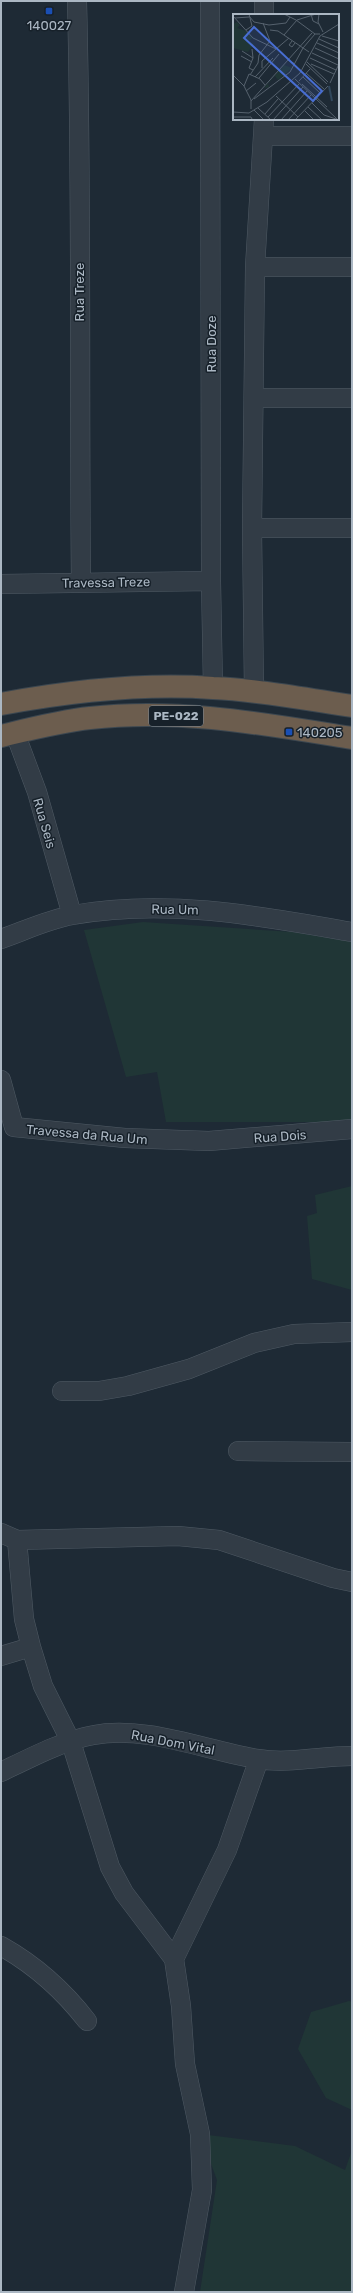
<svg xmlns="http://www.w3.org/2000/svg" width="353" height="2293" font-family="Rubik,sans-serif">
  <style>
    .green { fill: #203636 }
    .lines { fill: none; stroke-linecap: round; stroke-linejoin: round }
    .street-casing { stroke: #4f5a64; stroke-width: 20 }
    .highway-casing { stroke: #3c4750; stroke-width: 24 }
    .street { stroke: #323c46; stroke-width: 19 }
    .highway { stroke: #6c5d4e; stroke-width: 22 }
    .transit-dot { fill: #1a4fb4; stroke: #17212a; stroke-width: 1.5 }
    .labels { text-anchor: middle; stroke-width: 3; stroke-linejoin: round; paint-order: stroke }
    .shield { fill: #17212a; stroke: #7f8a95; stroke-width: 1 }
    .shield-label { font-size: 12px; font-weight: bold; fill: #abb7c3 }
    .poi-label { font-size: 13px; fill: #abb7c3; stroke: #17212a }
    .street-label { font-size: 13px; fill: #abb7c3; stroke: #17212a }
    .inset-river { fill: none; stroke: #31485d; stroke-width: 2 }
    .inset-road { fill: none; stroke: #56626e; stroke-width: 1 }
    .view { fill: #486ed2; fill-opacity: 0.15; stroke: #486ed2; stroke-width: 2 }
    .inset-edge { fill: none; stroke: #abb7c3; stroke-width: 2 }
  </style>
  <rect width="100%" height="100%" fill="#1e2a35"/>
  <path class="green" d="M143,922L293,932L352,942V1120L334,1122H166L157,1072L126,1077L84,930Z
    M352,1186V1290L312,1279L307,1216L317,1213L315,1195Z
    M349,2001L352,2002V2110L326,2098L298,2049L311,2012Z
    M200,2134L295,2146L345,2170L352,2150V2292H200L217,2180Z"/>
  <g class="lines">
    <g class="street-casing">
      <path id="street" d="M77,1C82,195 79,389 81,583
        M210,1L211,581L213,688
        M264,1V15
        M264,136H352
        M255,267H352
        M254,398H352
        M252,528H352
        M1,584L211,581
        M254,692L252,528L255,267L264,119
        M15,733L37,792L72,915
        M1,939C24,931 49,919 73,915C166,898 260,916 352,932
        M1,1080L14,1127L125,1138L209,1141L352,1129
        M62,1391H99L128,1386L189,1369L254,1343L294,1334L352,1332
        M238,1451L352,1452
        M1,1533L17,1540L24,1619L31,1647L43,1686L71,1742L110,1867L124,1893L174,1959L181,2006L185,2064L200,2134L202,2190L184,2292
        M17,1540L178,1536L219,1540L333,1578L352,1582
        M1,1656L31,1647
        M1,1772C28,1759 64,1740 94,1735C146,1725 207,1751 258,1759C289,1764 321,1756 352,1756
        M1,1946C35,1965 63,1990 87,2021
        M174,1959L227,1850L259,1759"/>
    </g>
    <g class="highway-casing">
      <path id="highway" d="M1,704C71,691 142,683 213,688C259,690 306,699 352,706
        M1,736C30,729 61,721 90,718C178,708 265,724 352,738"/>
    </g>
    <use href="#street" class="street"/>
    <use href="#highway" class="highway"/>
  </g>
  <g class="transit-dot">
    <rect x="45" y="7" width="8" height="8" rx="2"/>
    <rect x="285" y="728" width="8" height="8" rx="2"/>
  </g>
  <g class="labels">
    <rect class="shield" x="149" y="706" width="54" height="20" rx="3"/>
    <g class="shield-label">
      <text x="176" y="720">PE-022</text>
    </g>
    <g class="poi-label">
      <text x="49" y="30">140027</text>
      <text x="297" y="737" text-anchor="start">140205</text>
    </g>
    <g class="street-label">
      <text transform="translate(79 292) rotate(-90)" y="5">Rua Treze</text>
      <text transform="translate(211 344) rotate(-90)" y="5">Rua Doze</text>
      <text transform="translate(106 582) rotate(-1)" y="5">Travessa Treze</text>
      <text transform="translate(45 823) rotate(74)" y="5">Rua Seis</text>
      <text transform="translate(175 909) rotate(1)" y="5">Rua Um</text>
      <text transform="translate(87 1134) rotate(5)" y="5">Travessa da Rua Um</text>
      <text transform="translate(280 1136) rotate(-4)" y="5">Rua Dois</text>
      <text transform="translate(173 1742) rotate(11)" y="5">Rua Dom Vital</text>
    </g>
  </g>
  <g transform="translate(233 14)">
    <rect width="106" height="106" fill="#1e2a35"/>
    <path d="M4,8L7,11L4,14L13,17L20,24L15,27L21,30L15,38L0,34V10ZM51,51L59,54L45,66L42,62L35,70L36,73L31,74Z" fill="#203636"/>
    <path class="inset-river" d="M96,72L99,87"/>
    <path class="inset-road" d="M51,0L63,6L82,20H87M78,0L80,7L86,10M86,0L85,8L90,18M0,2L20,24L43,35L56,24M16,2L21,8L36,11L53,9L57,3M2,4L16,3M64,6L83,0M13,16L19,12L16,0M37,16L45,17L76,38M51,21L64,6M89,22L106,27M86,25L106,34M59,27L56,31L59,33L62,29M84,29L106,39M82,34L106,45M19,35L20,44L16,54L20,56M9,37L20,44M79,39L105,51M8,42L19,48M77,44L103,56M55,46L79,19M74,48L95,68M73,50L94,70M78,50L101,60M29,54V47L43,35M73,59L91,75M0,61L11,72M17,61L25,49L26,41L37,27L30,9M22,63L40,44M70,63L87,79M26,64L46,40M62,65L104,105M66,67L77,55M97,69L106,50M69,70L94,93M11,72L16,60L27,65L32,71M11,72L18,86V95M13,77L23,69M43,82L65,103M21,85L57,58L70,34L82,20M18,87L55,46L62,50M79,89L91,101L106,106M75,93L89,106M25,94L38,106M21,96L31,106M72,97L81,106M0,98L16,99L34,88L67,59L87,22L106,10M32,100L45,85M0,103H18L19,105M35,103L66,70M40,106L70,73M48,106L74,77M55,106L78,81M62,106L95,72"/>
    <path class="view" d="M21,13L89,77L80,87L11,24Z"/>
    <rect width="106" height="106" class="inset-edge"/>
  </g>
  <rect width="353" height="2293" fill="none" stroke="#abb7c3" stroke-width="4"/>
</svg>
